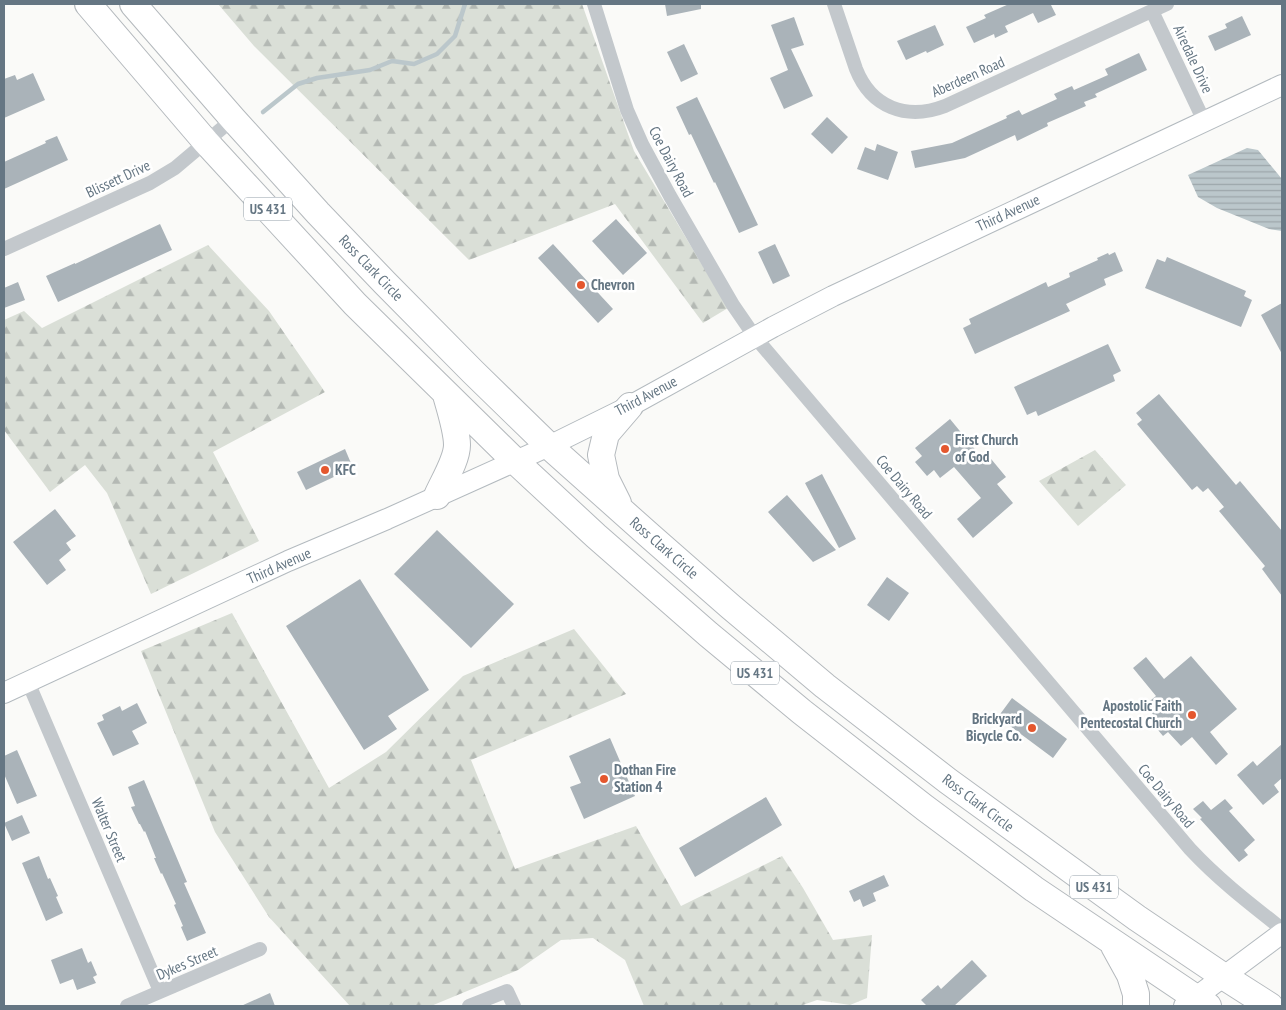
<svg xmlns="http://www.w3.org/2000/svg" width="1286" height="1010" font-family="'PT Sans Narrow',sans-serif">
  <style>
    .forest { fill: url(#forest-firs) }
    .water { fill: url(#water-rules) }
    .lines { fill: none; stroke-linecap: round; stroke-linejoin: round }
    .stream { stroke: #bbc7cb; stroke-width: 4.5 }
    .building { fill: #aab3b9 }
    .secondary-casing { stroke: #b3babf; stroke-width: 22 }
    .highway-casing { stroke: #b4b9bd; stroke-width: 28 }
    .street { stroke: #c3c8cc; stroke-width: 14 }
    .secondary { stroke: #fff; stroke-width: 20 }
    .highway { stroke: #fff; stroke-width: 26 }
    .poi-dot { fill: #e4572e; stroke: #fff; stroke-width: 2 }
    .labels { text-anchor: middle; stroke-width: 5; stroke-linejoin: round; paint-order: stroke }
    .shield { fill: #fff; stroke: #939fa8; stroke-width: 1 }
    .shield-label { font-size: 14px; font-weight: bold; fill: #657683 }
    .street-label { font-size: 15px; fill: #657683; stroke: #fff }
    .poi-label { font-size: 15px; font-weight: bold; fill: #657683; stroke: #fff; text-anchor: start }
  </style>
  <defs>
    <pattern id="forest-firs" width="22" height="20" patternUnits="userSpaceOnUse" patternTransform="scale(1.25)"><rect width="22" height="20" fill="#dadfd7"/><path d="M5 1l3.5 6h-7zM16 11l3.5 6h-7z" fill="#b4b9b4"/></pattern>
    <pattern id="water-rules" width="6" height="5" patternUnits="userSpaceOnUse" patternTransform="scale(1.25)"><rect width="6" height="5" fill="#bbc7cb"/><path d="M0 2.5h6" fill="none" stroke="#9ca6aa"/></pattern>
  </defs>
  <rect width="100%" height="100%" fill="#fafaf8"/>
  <path class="forest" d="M218,4H582L634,151L728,308L703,323L615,204L469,260L254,46Z
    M208,245L269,311L325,392L213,452L259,541L151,594L107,493L85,465L50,492L4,430V320L24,311L42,328Z
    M1095,450L1126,485L1078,526L1039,481Z
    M232,613L329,788L386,752L463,676L574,629L626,694L471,760L515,869L636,826L681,906L782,856L803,888L833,940L872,935L867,998L850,1005L817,1000L800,1006H644L625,960L593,938L561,940L518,970L431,1006H350L269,917L215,832L141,651Z"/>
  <path class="water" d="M1247,148L1258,150L1282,179V231L1269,229L1217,208L1198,197L1188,175Z"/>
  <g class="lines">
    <path class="stream" d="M263,112L298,84L317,78L370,70L392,61L414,64L437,54L455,36L465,4"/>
  </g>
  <path class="building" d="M665,4H701V9L667,16Z
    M1009,4H1053L1051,5L1056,15L1038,23L1033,13L1005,26L1008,32L995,38L994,34L974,43L966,27L986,18L984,15Z
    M1242,16L1251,35L1215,51L1208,36L1227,28L1225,24Z
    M794,17L804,45L791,49L813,96L784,109L770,78L788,70L771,25Z
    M935,25L944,45L927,53L926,51L906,60L897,41Z
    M684,44L698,74L681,82L667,52Z
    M1139,53L1147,70L1095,94L1097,97L1084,102L1086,106L1047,123L1048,126L1017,141L1015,135L965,158L915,168L911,151L952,143L1007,118L1006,116L1019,110L1022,115L1057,99L1054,94L1072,86L1074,90L1108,75L1105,69Z
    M33,73L45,100L4,118V79L15,75L17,80Z
    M697,97L758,225L739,233L715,182L714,183L691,134L689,135L676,107Z
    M827,117L848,137L832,154L811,134Z
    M57,136L68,160L4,189V162L46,143L45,141Z
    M877,144L898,152L888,180L857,169L865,147L875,151Z
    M616,219L647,253L623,275L592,241Z
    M160,224L172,250L58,302L46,276L75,263V264Z
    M553,244L613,309L598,323L538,258Z
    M775,244L790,276L773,284L758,252Z
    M1115,252L1123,271L1104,279L1106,285L1066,304L1070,311L975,354L963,328L971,324L969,319L1046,282L1048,287L1070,277L1069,273L1098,260L1097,258L1108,253L1109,255Z
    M1167,257L1246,291L1244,296L1252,300L1241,327L1145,288L1157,259L1165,262Z
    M18,282L25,300L4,308V288Z
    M1282,303V354L1261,315Z
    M1108,344L1121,371L1113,375L1115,381L1038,416L1036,411L1027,415L1014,387Z
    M1159,394L1236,485L1240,481L1282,531V596L1262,569L1265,566L1219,511L1224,507L1208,488L1203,492L1197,486L1192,490L1137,424L1142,420L1136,413Z
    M950,419L982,458L987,454L1006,477L997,484L1013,503L973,538L957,519L981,498L954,467L940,478L934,470L927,476L915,462L922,456L915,448Z
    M345,449L353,468L306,490L297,472Z
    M822,474L856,539L839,548L805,483Z
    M787,495L836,550L813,562L768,512Z
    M55,509L76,536L66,543L71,550L59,560L66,570L47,585L13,542Z
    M437,530L514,604L471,648L394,574Z
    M887,577L909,593L889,621L867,605Z
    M360,579L429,690L388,716L397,729L364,750L286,626Z
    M1191,656L1237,709L1210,732L1228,754L1216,765L1192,737L1181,746L1168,732L1163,736L1153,724L1158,720L1145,705L1156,696L1133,668L1146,657L1164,679Z
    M1012,698L1067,739L1053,758L998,717Z
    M137,703L147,723L132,731L139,744L113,756L97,723L104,720L102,715L120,706L122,711Z
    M610,738L635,796L584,819L570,787L581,783L569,756Z
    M1282,744V778L1274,785L1279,792L1263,805L1237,775L1253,761L1257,766Z
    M17,750L37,796L17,804L4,774V756Z
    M144,780L187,882L184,883L206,933L187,941L181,927L183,926L174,905L176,904L162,873L161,874L154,858H156L145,831L144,832L140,824H139L131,807L135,806L128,787Z
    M766,797L782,825L695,877L679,848Z
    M1225,799L1233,808L1229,811L1255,840L1244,850L1248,855L1239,862L1200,819L1202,818L1193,809L1203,801L1211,810Z
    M22,815L30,833L12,841L4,823Z
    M39,856L48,879L50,878L58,896L56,897L63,913L46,921L22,863Z
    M884,875L889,886L873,893L876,901L863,907L860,899L854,902L849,891Z
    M82,948L88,963L91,961L97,975L93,977L96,983L77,990L73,979L60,984L51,960Z
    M972,960L987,976L954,1006H927L921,1000L938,985L941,989Z
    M270,993L275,1006H241Z"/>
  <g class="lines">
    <g class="secondary-casing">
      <path id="secondary" d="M4,693L288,561L387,519L549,446L630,406L773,327L833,296L1282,85
        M1184,1006L1282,933"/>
    </g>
    <g class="highway-casing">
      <path id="highway" d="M88,4L206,142L355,304L515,461L596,536L708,634L802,712L925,808L1034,889L1208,1006
        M133,4L233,119L318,213L385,283L473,372L549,446L650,536L731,607L825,686L948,781L1137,918L1223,976L1270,1006
        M437,496C443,482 457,460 457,445C457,431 450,409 446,395
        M618,503L606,479L601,455L606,434L630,406
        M1114,946L1130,975L1136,994V1006"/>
    </g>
    <path class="street" d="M594,4L627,110L642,144L670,196L733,305L755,337L1190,849C1219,880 1249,903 1282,929
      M834,4L856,69C871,107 906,121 945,106L1167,4
      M1152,11L1204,121
      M4,249L150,183L175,168L233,119
      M28,682L160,991
      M127,1006L260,949
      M469,1006L507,991L514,1006"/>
    <use href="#secondary" class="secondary"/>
    <use href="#highway" class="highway"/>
  </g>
  <g class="poi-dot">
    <circle cx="581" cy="285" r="5"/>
    <circle cx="945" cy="449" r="5"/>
    <circle cx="325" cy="470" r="5"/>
    <circle cx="1192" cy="715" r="5"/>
    <circle cx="1032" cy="728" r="5"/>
    <circle cx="604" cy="779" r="5"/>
  </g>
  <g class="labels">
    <g class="shield">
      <rect x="244" y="197.5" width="48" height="23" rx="4"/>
      <rect x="731" y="661.5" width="48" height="23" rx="4"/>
      <rect x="1070" y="875.5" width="48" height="23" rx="4"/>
    </g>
    <g class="shield-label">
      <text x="268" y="214">US 431</text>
      <text x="755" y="678">US 431</text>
      <text x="1094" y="892">US 431</text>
    </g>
    <g class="street-label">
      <text transform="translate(1193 59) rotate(65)" y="5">Airedale Drive</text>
      <text transform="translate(968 77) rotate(-24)" y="5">Aberdeen Road</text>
      <text transform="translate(671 162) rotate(62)" y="5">Coe Dairy Road</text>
      <text transform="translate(118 179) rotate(-25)" y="5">Blissett Drive</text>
      <text transform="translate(1008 213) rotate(-25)" y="5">Third Avenue</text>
      <text transform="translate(371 268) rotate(46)" y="5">Ross Clark Circle</text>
      <text transform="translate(646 396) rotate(-28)" y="5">Third Avenue</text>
      <text transform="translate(904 487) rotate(50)" y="5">Coe Dairy Road</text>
      <text transform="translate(664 548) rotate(41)" y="5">Ross Clark Circle</text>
      <text transform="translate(279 566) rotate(-24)" y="5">Third Avenue</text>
      <text transform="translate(1166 796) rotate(50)" y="5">Coe Dairy Road</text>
      <text transform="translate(978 803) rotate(37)" y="5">Ross Clark Circle</text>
      <text transform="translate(109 830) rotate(67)" y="5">Walter Street</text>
      <text transform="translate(187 963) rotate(-23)" y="5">Dykes Street</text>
    </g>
    <g class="poi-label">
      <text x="591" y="290">Chevron</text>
      <text x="955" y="445">First Church<tspan x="955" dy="17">of God</tspan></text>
      <text x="335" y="475">KFC</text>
      <text x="1182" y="711" text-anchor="end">Apostolic Faith<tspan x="1182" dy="17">Pentecostal Church</tspan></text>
      <text x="1022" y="724" text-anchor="end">Brickyard<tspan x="1022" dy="17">Bicycle Co.</tspan></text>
      <text x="614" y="775">Dothan Fire<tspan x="614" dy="17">Station 4</tspan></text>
    </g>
  </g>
  <rect width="1286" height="1010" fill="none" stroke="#657683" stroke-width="10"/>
</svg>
